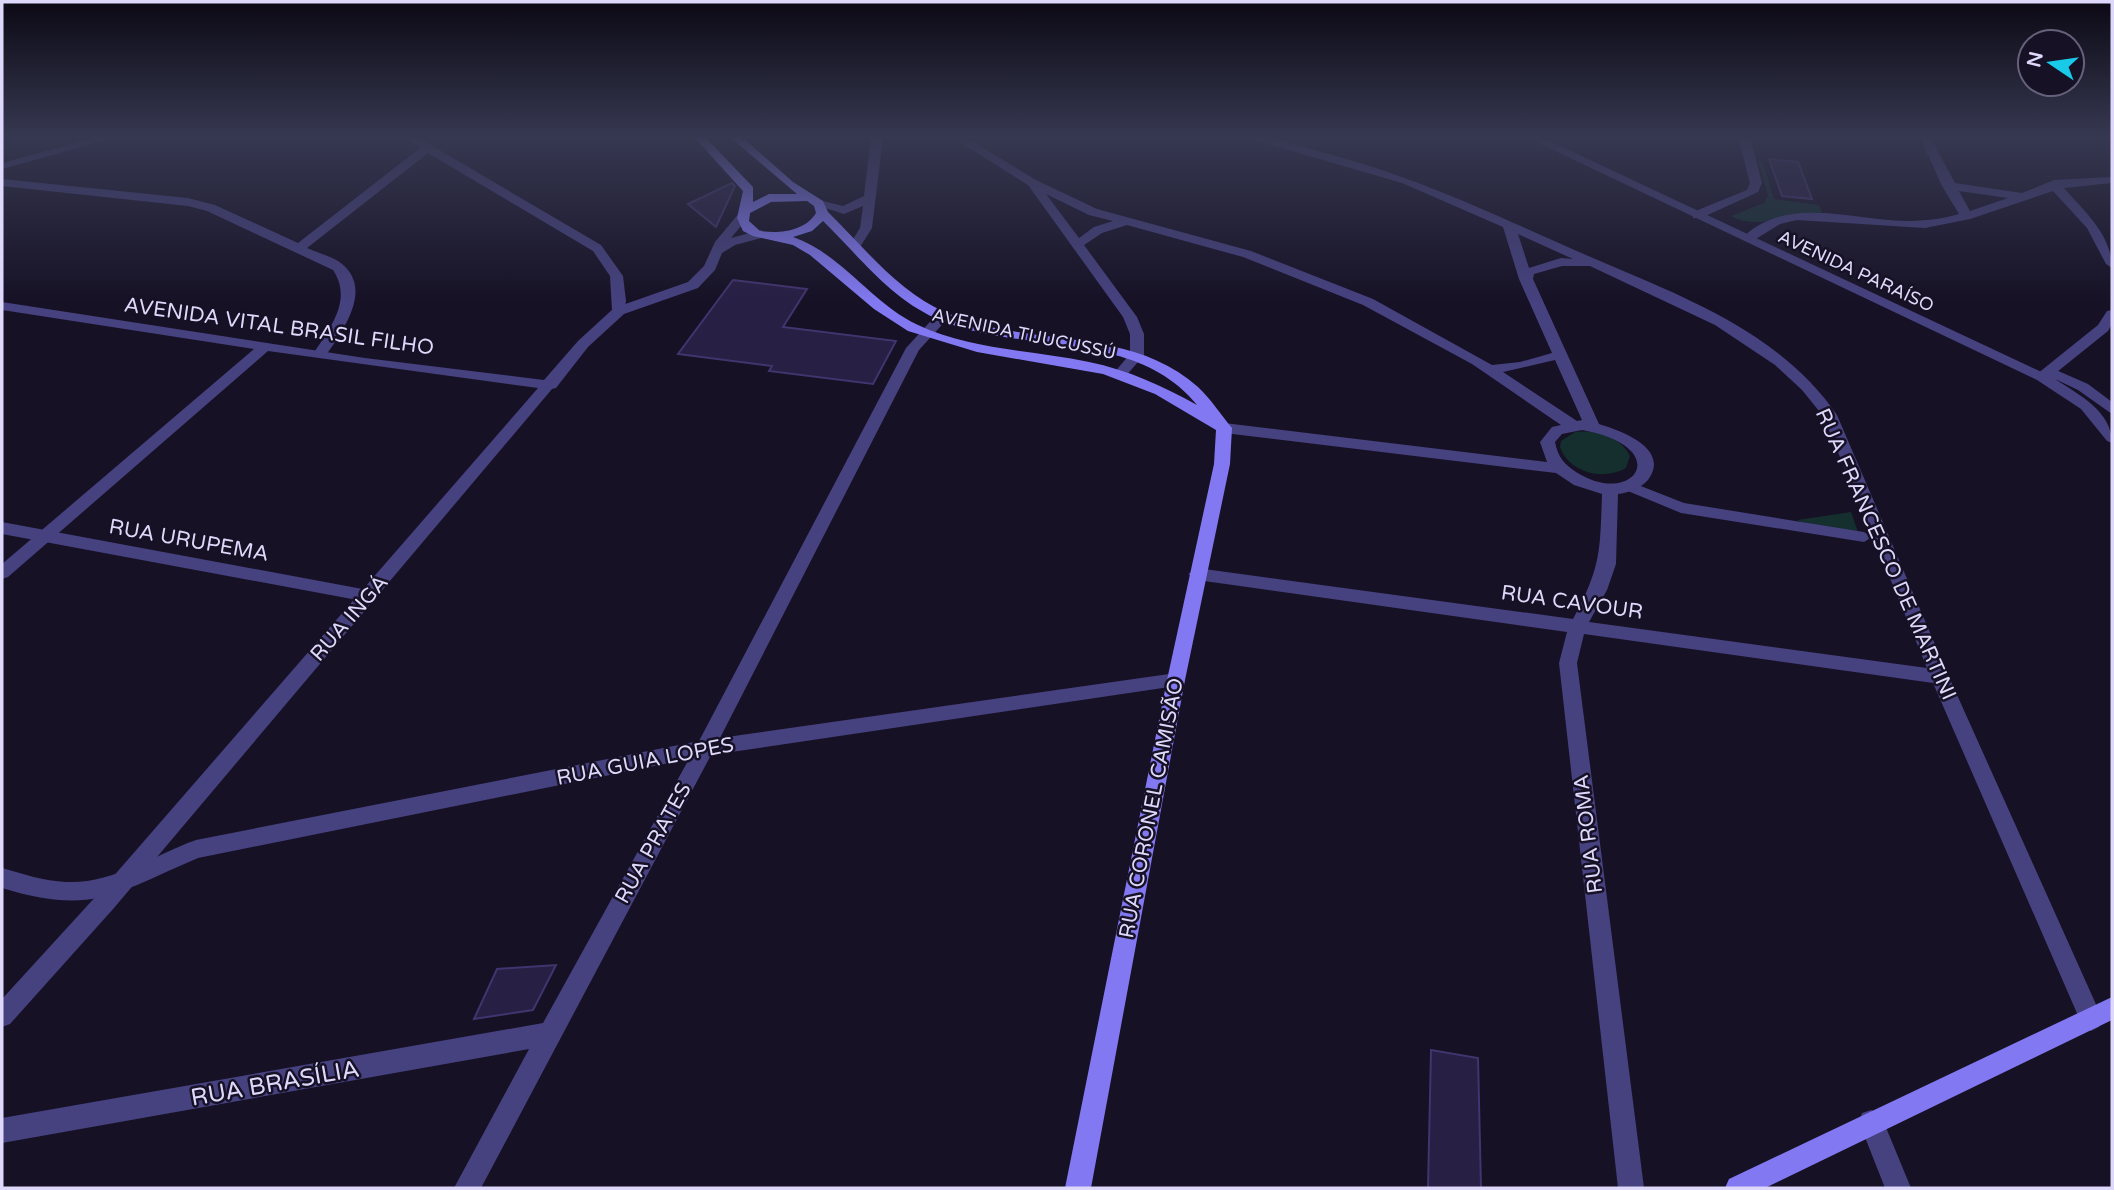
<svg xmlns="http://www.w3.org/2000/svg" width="2114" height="1190" font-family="'Varela Round',sans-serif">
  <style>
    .green { fill: #152e2e }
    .building { fill: #281f44; stroke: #42346e; stroke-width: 2 }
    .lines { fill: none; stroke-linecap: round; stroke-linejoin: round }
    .service { fill: #46417f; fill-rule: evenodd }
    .minor { fill: #46417f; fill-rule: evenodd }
    .tertiary { fill: #46417f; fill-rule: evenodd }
    .secondary { fill: #8279f2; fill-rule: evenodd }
    .labels { text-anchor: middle; stroke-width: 5; stroke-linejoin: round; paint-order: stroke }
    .far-street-label { font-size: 18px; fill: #ded9fb; stroke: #161125 }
    .street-label { font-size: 21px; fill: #ded9fb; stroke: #161125 }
    .near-street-label { font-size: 24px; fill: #ded9fb; stroke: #161125 }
  </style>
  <rect width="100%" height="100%" fill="#161125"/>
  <path class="green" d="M1758,160L1763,163L1774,199L1819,205L1822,213C1791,211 1760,232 1731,216L1764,203L1768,196Z
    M1575,432C1596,430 1619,435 1630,456L1626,468C1604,481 1569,473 1560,447L1561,441Z
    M1851,512L1858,532L1804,524L1797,520Z"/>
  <path class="building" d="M1769,159L1798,162L1812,199L1782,196Z
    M732,183L735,186L716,227L688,204Z
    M733,280L807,289L783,327L896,341L873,384L769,371L772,366L678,354Z
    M556,965L533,1010L474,1019L497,969Z
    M1431,1050L1478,1058L1481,1188H1428Z"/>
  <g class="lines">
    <path class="service" d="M1628,481L1684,503L1864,532L1872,537L1864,542L1681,513L1623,489L1621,486Z"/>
    <path class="minor" d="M98,137H116L2,169V163Z
      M403,137H417L601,245L623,276L626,301L624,314H614L612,311L610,276L593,251L428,153L307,248C318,253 334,257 342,264C374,290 341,333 325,357L320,358L313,354C330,328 353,300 333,270L207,211L188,206L2,186V179L188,198L215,205L298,243L420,148Z
      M952,137H965L1036,180L1097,209L1251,251L1373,299L1492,365L1520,362L1552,353L1519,279L1503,227L1402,183L1244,137C1269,136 1293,144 1317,151C1406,173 1487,211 1570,248C1633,276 1700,300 1757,338C1788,359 1816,384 1837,415L1949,677L2099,1011L2103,1019L2099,1027L2091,1031L2083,1027L1933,683L1584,634L1577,663L1644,1188H1618L1559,663L1567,632L1197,580L1188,574L1197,568L1573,619C1601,567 1600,552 1602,494L1574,485L1556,473L1224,433L1216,428L1224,423L1547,462L1540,442L1552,427L1561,425L1472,364L1363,305L1243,257L1127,225L1102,233L1084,245L1137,317L1144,334V355L1125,377H1115L1113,374L1130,354V334L1123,317L1028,185ZM1046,194L1089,215L1113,221L1094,227L1079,238ZM1518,234L1573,259L1561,258L1529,268ZM1562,266H1590L1715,325L1775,365L1802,390L1823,416L1927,668L1589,622L1607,590L1616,564L1618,494C1628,493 1641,488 1648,480C1671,449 1622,431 1599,424L1533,279L1534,274ZM1555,360L1582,420L1577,421L1503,372ZM1582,430C1676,447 1634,509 1576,472C1564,464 1558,457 1555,442L1562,434Z
      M1738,137H1750L1762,183L1758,192L1701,218H1693V212L1747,190L1750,183Z
      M1920,137H1930L1955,183L2022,193L2054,180L2112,177V183L2064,188C2084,211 2112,235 2112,268L2106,264L2087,228L2053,191L1970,219L1925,228L1797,220L1780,224L1751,242L1741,239C1786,194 1851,220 1906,221C1924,221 1942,219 1959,214L1942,186ZM1959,191L2008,198L1970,211Z
      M2112,310V324L2108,331L2047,380H2037V374L2098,325L2107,311Z
      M943,312L950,316L919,350L720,738L1176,673L1183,675L1185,680L1183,685L711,755L481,1188H454L529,1049L2,1143V1118L543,1023L689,759L198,858C116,893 93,916 2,888V868C23,874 44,881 66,882C113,884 154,855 196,840L699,741L906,348L938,313Z
      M2,522L368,590L377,596L368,602L2,534Z
      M1871,1110L1880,1113L1911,1188H1885L1859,1122L1862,1113Z"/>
    <path class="tertiary" d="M871,137H883L872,228L860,247L856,248L850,244L860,228L863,206L844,214L813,204L819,200L843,206L864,196Z
      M1526,137H1541L2050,376L2051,371L2056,370L2088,384L2112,402V414L2078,390L2055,379C2079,395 2112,411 2112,443L2107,441L2081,409L2037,380Z
      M740,212L750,215L731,238L761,230L767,234L765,237L735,245L722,253L715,270L698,288L624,314L588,347L556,388L552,389L114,908L10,1024L2,1027V999L98,894L538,388L268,351L8,577L2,579V564L254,349L2,310V302L365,358L544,380L578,341L614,308L688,282L704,266L715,242Z"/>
    <path class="secondary" d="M694,137H705L753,187V202L769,194H797L730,137H742L793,182L823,201L828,212C864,247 897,291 945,312C1025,349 1128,324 1198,387C1211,399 1221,415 1232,428L1230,464L1185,680L1091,1188H1065L1167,680L1214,464L1216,430L1155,394L1103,374L977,352L908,331L874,309L810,255L793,245L753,236L743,231L737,218L743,191ZM807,201L814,206L816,213C805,231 780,234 760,231L749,221L750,213L771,202ZM823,221C858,255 889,297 935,318C1018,356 1134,327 1197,405C1163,386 1128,370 1089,362C1033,350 971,350 918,325C871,303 842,254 793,237L812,231Z
      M2112,997V1020L1765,1188H1725L1729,1179Z"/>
  </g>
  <linearGradient id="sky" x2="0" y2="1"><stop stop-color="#0c0914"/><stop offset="0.45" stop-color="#363851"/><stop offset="1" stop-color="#363851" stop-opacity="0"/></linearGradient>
  <rect width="2114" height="303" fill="url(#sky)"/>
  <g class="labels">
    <g class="far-street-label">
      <text transform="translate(1856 271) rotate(25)" y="6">AVENIDA PARAÍSO</text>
      <text transform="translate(1024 334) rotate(12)" y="6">AVENIDA TIJUCUSSÚ</text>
    </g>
    <g class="street-label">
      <text transform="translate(279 326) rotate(8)" y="7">AVENIDA VITAL BRASIL FILHO</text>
      <text transform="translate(189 540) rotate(10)" y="7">RUA URUPEMA</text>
      <text transform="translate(1886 554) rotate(66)" y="7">RUA FRANCESCO DE MARTINI</text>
      <text transform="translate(1572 602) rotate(8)" y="7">RUA CAVOUR</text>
      <text transform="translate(349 618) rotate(-49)" y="7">RUA INGÁ</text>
      <text transform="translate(645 761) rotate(-11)" y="7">RUA GUIA LOPES</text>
      <text transform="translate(1151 808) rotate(-79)" y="7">RUA CORONEL CAMISÃO</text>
      <text transform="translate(1588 834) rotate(-97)" y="7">RUA ROMA</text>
      <text transform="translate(653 843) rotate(-61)" y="7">RUA PRATES</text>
    </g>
    <g class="near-street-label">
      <text transform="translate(275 1083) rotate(-10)" y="8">RUA BRASÍLIA</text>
    </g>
  </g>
  <rect width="2114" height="1190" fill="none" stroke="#ded9fb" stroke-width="7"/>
  <g transform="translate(2051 63) rotate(283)"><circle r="33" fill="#161125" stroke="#66617b" stroke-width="2"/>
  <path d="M0-5L12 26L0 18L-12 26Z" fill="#18cae8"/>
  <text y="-10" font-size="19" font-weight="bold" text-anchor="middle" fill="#ded9fb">N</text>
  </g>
</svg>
